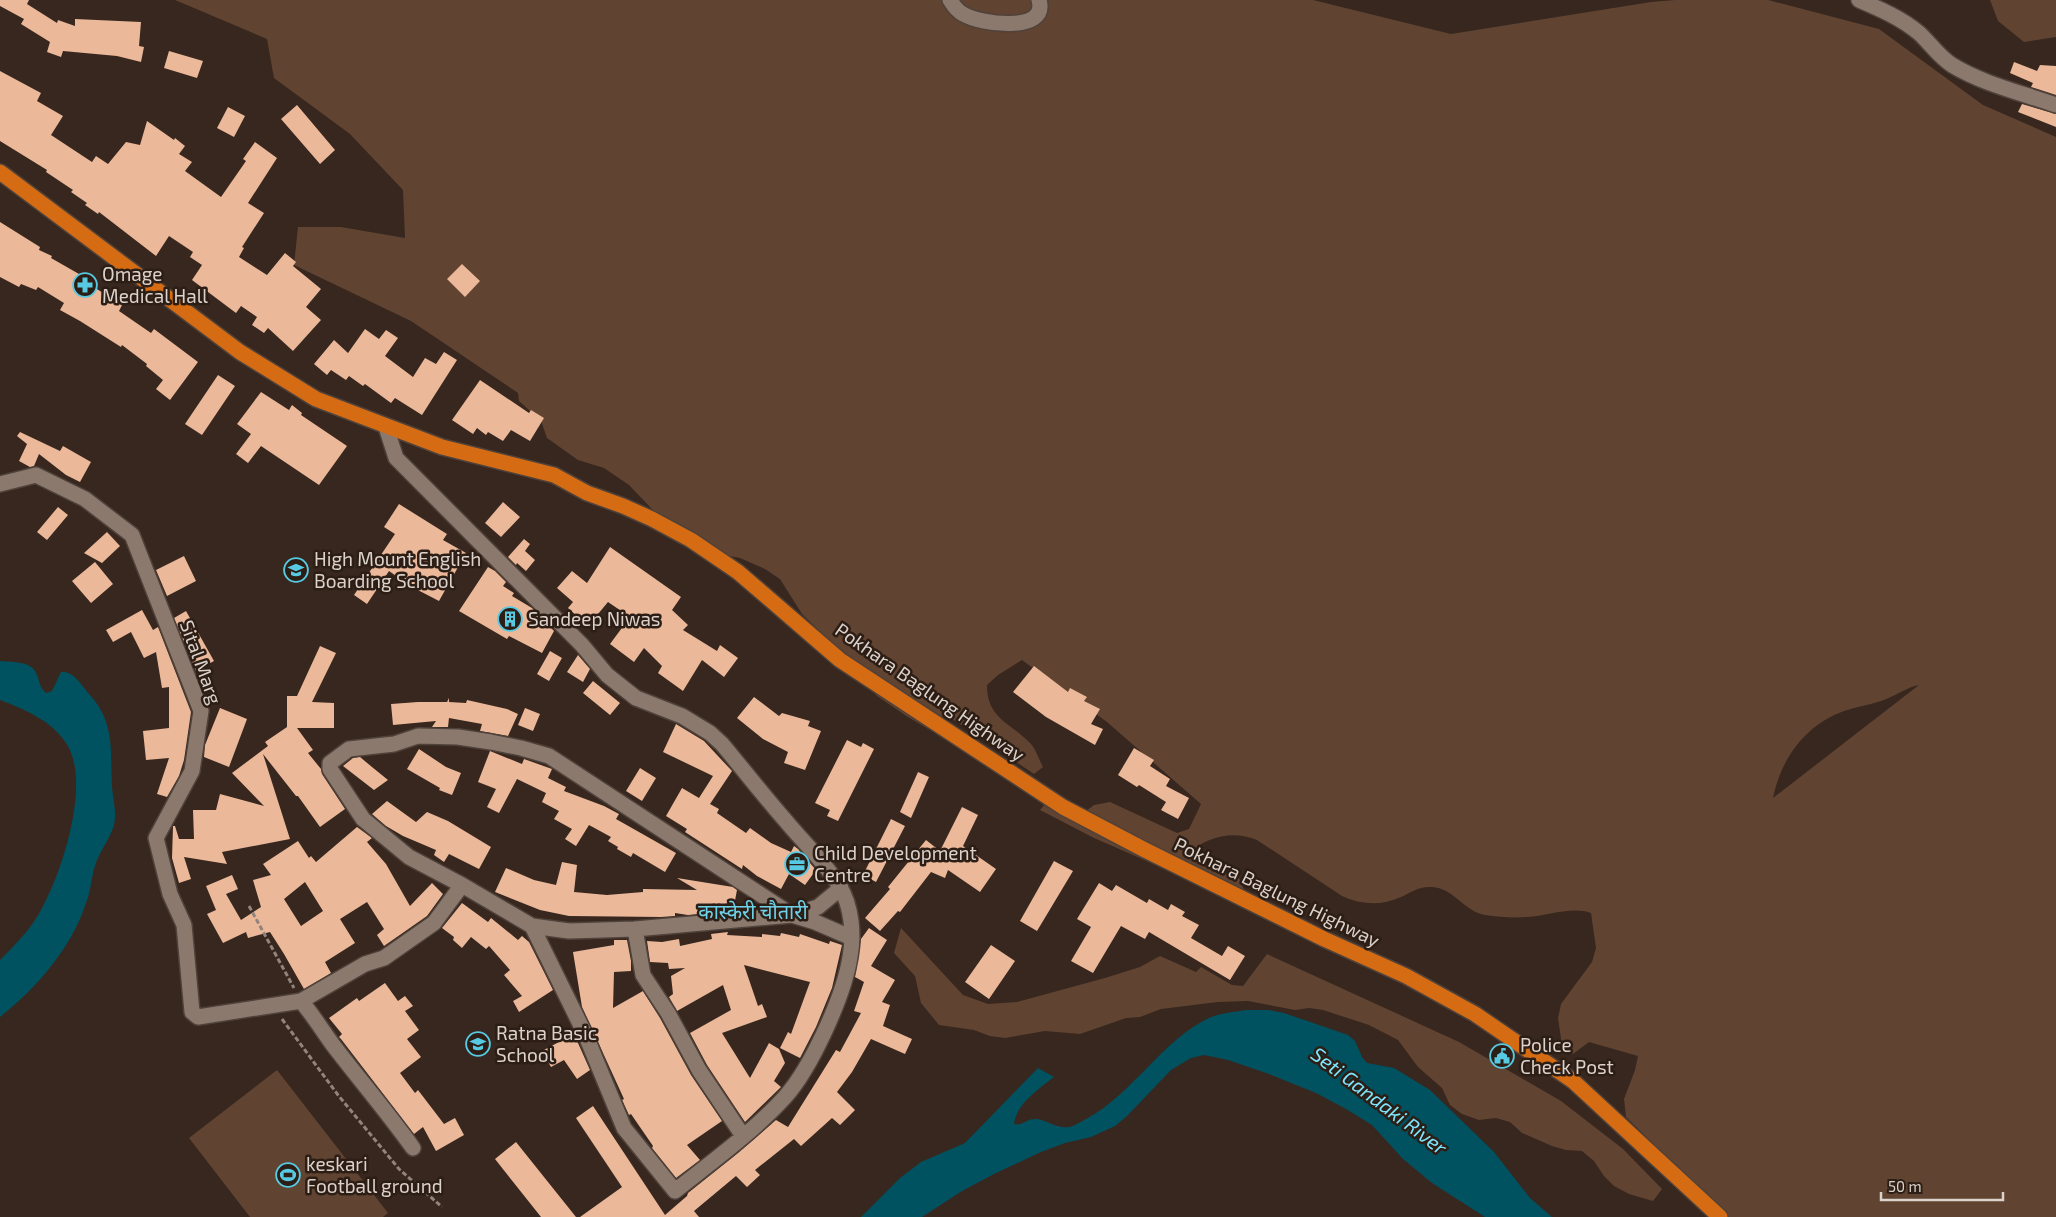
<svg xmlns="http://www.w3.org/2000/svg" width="2056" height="1217" font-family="'Exo 2','Noto Sans Devanagari',sans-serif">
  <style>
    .green { fill: #614331; fill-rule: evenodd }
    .water { fill: #005261 }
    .building { fill: #ebb89a; fill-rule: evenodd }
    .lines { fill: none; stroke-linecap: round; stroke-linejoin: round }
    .minor-casing { stroke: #4f423a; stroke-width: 18 }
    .highway-casing { stroke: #4f423a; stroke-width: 18 }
    .path { stroke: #91847d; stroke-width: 3; stroke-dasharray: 5 2.5; stroke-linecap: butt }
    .minor { stroke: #8b796e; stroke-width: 15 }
    .highway { stroke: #d56b13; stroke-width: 15 }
    .labels { text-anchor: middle; stroke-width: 5; stroke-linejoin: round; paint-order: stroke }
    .poi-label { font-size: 19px; fill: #dcd2cc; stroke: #2d1e15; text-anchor: start }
    .street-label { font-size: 19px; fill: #dcd2cc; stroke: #2d1e15 }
    .neighbourhood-label { font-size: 20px; fill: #6dd2ea; stroke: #2d1e15 }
    .water-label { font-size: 20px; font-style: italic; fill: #7ee5fd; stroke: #2d1e15 }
  </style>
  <rect width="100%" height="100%" fill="#37271e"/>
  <path class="green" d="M175,0H1313L1451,34L1651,2L1675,0H1768L1879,29L1983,105L2056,137V1217H1728L1626,1117L1624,1099L1635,1070L1638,1056L1589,1042L1573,1054L1562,1046L1558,1018L1561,1004L1592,962L1596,948L1591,913C1571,906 1548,916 1527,917C1514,918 1498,917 1485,915C1463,911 1453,886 1429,887C1418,887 1410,893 1401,897C1381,906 1362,905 1342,896L1257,840C1234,830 1207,836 1189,853L1198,863L1239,878L1244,890L1234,899L1094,838L1040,810L1044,805L1068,815L1082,814L1094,805L1110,802L1177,833L1189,829L1201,804L1107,722L1022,660L998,675L987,685C987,719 1010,722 1030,743C1036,749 1039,760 1043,767L1034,774L945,714L932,731L908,717L877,696L839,650L802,614L780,579L765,569L740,558L710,552L671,529L629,485L604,468L578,460L547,438L541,421L519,401L518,393L411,321L294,265L298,227H341L405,238L403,190L350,134L274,78L267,39ZM1919,685L1773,798C1781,759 1805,725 1844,711C1856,707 1869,705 1881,701C1894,697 1907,687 1919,685Z
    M1990,0H2056V37L2024,42L1998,21Z
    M901,928L963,995L988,1004L1017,1002L1105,978L1140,967L1160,956L1196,972L1201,967L1232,985L1243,986L1267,954L1459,1042L1561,1101L1623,1149L1662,1189L1653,1201L1629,1194L1614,1186L1604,1176L1594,1161L1582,1151L1566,1150L1552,1146L1522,1133L1510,1122L1496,1118L1479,1120L1462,1114L1450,1105L1442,1088L1418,1067L1398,1040L1369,1025L1323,1010L1309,1008L1295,1010L1248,1001L1218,1002L1161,1009L1140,1017L1126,1018L1080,1034L1045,1031L1005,1038L990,1036L974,1030L939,1025L921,1003L915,976L894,953Z
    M277,1070L388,1213L383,1217H250L189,1138Z"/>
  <path class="water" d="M0,661C10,662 29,661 35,671C40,679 38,686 46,693L52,691L61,672C73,670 82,686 89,694C116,723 110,752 112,787C113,800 117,812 114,825C110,839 99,852 95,866C91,878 91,891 86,903C72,947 36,989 0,1017V960C15,945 31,929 41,910C62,873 92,781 66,743C52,721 24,709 0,700Z
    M1246,1010H1269L1284,1013L1348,1035L1355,1041L1362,1057L1367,1063L1394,1068L1430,1090L1494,1152L1530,1198L1552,1217H1485L1432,1183L1403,1159L1372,1125L1346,1109L1316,1093L1269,1074L1228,1060L1204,1055L1191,1058L1171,1070L1127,1116L1115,1126L1091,1137L1065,1143L1041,1152L996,1173L962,1191L922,1217H861L900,1178L921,1162L965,1143L1038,1068L1054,1077C1040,1088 1016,1104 1014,1124C1022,1126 1028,1118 1036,1119C1048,1120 1056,1129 1069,1127C1075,1126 1080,1122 1086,1119C1133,1094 1162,1040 1209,1018C1220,1013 1234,1012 1246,1010Z"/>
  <path class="building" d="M0,0H29L27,4L57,23L58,20L75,26V19L141,22L139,46L144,47L141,62L117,56L63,51L61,57L47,52L50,42L21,24L24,19L0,6Z
    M169,51L203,61L197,78L164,68Z
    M2014,62L2037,71L2040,65L2056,66V95L2031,87L2033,83L2010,73Z
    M0,71L41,93L37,101L63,116L51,135L92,162L96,156L108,164L126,142L140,145L147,121L174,140L175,138L185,146L179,154L192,162L185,171L221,197L246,161L243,159L255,142L277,158L248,203L264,213L242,247L244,248L239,257L267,275L285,253L296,262L293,266L321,289L306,307L321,320L293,351L268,328L264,333L252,325L257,317L241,306L236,313L192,280L202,265L190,257L193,252L169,236L156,256L99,212L98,214L85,205L87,203L71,192L73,190L46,172L47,170L0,141Z
    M2022,104L2056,114V127L2018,112Z
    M297,105L335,150L320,164L281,119Z
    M228,107L245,116L234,137L217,128Z
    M0,222L40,247L39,250L52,256L51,258L79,274L78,277L122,305L119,311L151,333L154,329L198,362L170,400L156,389L163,380L146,366L147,364L122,345L121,347L80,321L60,310L64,303L38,287L36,290L21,284L19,287L0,277Z
    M462,264L480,281L465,297L447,279Z
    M365,329L379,339L386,330L398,338L385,356L413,377L425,358L436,364L444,352L457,360L422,415L395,398L391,403L365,384L363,386L349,376L346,380L331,370L327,375L314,364L334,340L348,353Z
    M218,375L235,386L202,435L185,424Z
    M480,380L529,413L531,410L544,418L530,441L511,430L503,441L488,432L486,435L477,428L473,434L452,420Z
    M261,392L289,410L292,405L302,413L301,415L347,446L319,485L261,446L248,463L236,454L251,434L237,424Z
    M20,432L60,451L63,446L91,462L80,482L66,475L39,454L34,466L30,467L19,461L27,444L17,436Z
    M503,502L520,517L501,537L485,523Z
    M399,504L447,534L443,540L466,553L439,601L412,587L389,571L367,604L354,595L395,534L384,527Z
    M58,507L68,515L47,540L37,532Z
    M107,532L120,546L102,563L84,553Z
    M524,539L530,544L525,551L535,560L526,571L517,563L516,565L508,557Z
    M610,547L681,597L672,610L688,625L683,630L717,651L720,645L738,658L724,677L702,660L683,691L658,673L662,666L644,648L634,662L610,644L630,617L608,602L588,626L568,608L573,602L557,588L572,571L587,583Z
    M184,556L196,581L167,596L156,570Z
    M95,562L113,584L91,603L72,581Z
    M488,567L495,571L506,582L503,586L514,593L512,596L532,608L554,631L542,653L509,636L507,639L459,611Z
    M142,610L153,630L158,627L191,712L184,760L179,776L167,797L157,794L169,758L146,760L143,731L169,728V687L162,688L156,652L144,658L131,632L113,642L106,630Z
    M186,611L214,661L196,671L174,618Z
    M320,646L336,653L312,702L334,703V728H297L313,750L308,753L321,769L322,774L345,809L320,827L298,796H296L263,754L290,839L222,852L227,864L184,857L191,879L179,883L172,858L173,826H175L179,839H194L193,810H216L220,794L264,806L232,773L268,746L265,742L287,727V696H297Z
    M550,651L562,658L549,681L537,674Z
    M578,655L590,669L583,682L567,672Z
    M1034,666L1068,692L1070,688L1087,697L1084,701L1100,709L1091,724L1103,729L1095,745L1046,717L1013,692Z
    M593,681L620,703L610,715L583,693Z
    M754,697L779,716L782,713L810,721L808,726L821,731L805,770L784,763L788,752L763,739L737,718Z
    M449,698V702L466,703L467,700L507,709L518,714L508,736L480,731L482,724L449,718L448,727H432L436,721L393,725L391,704L418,702H447Z
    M220,708L247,719L229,767L204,757L205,745Z
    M525,708L540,714L533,731L518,725Z
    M676,724L704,741L732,771L710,804L719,809L717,813L746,833L750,828L771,843L791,852L794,846L798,849L816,870L805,885L789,874L781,889L757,876L743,865L742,869L685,832L687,829L666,816L682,788L699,798L713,776L663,752Z
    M847,740L861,747L863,743L874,749L838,821L827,816L830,810L815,803Z
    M1134,748L1154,760L1150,766L1170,779L1166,786L1189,798L1178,819L1161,810L1166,802L1139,785L1137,787L1118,775Z
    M419,749L446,767L461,773L452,795L439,790L440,788L407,769Z
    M490,751L522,764L524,759L552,769L548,778L566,787L564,791L604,806L619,814L616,819L676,853L665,872L633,853L631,857L617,849L618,847L608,841L611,837L589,825L576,846L565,839L572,829L554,819L559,811L542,802L546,793L517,779L499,813L487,807L496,789L478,782Z
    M360,757L372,767L388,780L374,790L343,766L353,758Z
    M640,768L656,778L642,801L626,791Z
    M918,772L929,777L911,818L900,812Z
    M387,801L416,822L427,812L448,821L491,847L479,869L449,854L444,862L434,855L436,850L403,836L386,826L372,814Z
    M962,807L978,815L963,846L996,869L980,892L948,870L945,878L931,872L900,912L898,911L880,931L865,918L890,889L888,887L926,840L940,851Z
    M891,819L905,826L876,882L863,875Z
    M357,827L372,838L367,842L386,864L410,906L432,883L443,894L427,916L384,946L377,935L384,929L367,902L340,919L355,943L325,962L331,973L304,989L284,954L270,932L248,938L246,932L223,943L207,914L216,910L206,886L232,875L238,889L226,894L241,920L261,907L253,880L271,875L263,864L298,841L309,858L311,856L316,862ZM305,882L323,911L301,926L284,899Z
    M1054,861L1073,871L1037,931L1020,921Z
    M562,862L577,865L574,892L607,895L643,892V889L697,890L677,878L733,887L737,890L733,911L688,915L675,913V916L661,917L569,916L540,910L495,892L506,868L534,880L556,885Z
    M1099,883L1112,891L1116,885L1147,903L1149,899L1168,910L1171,904L1185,912L1182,916L1199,925L1191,938L1222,956L1228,946L1245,956L1230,980L1149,932L1145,939L1121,926L1093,973L1071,961L1091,927L1077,919Z
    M462,903L488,922L491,918L518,940L522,936L529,942L553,990L519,1012L513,1001L522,996L504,975L510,970L489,946L486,949L471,937L462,948L453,940L454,937L442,928Z
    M869,928L887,940L871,966L895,980L882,1002L890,1005L883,1026L912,1039L905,1054L871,1039L852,1072L837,1092L855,1110L840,1125L832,1118L801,1146L794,1139L755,1170L760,1175L747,1187L736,1176L694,1211L699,1217H580L622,1187L576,1118L593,1106L665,1215L687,1196L688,1193L738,1153L776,1120L788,1127L836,1050L840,1052L861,1013L854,1011L864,982L855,977L861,939Z
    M728,932L727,935L762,937V934L780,936L781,933L799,937L800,934L829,944L830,941L842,945L832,988L816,1027L800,1058L780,1048L788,1032L791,1034L810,982L744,965L758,1006L762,1004L767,1017L722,1033L750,1078L769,1043L779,1049L785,1063L774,1081L781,1087L745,1122L707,1065L690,1033L731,1010L723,985L677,1011L669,997L673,994L671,976L685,968L669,969L668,963L650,962L647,941L662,942L679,939L680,946L712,939L711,934Z
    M614,940H627L631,961V971L614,972L613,1008L643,991L660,1018L691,1075L722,1121L687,1145L700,1160L676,1178L652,1148L653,1146L631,1114L629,1115L622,1100L624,1099L582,1007L573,952L614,945Z
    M991,945L1015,961L989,999L965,982Z
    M385,983L398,1001L405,996L413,1006L405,1011L419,1030L407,1039L421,1057L400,1073L415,1093L418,1090L444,1124L455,1118L464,1135L436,1151L423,1127L414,1134L341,1039L339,1037L342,1034L329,1018L357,998L359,1001Z
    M574,1034L590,1070L577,1079L564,1060L551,1067L542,1051Z
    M516,1142L576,1217H541L495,1159Z"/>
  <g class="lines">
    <g class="minor-casing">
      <path id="minor" d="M950,0C953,5 957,11 963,14C979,24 1049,34 1039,0
        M1859,0C1880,9 1901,18 1919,33C1930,43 1939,57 1952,65C1983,84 2022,93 2056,105
        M386,427L396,458L582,645L607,675L636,698L682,716L710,733L722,744C743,769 763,795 785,820C804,843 825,862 840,887C852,907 854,935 850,957C844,996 811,1068 785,1097C753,1132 713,1161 675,1191L624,1128L586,1036L532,926
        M0,484L36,475L85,499L132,535L201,711L192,771L156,838L170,894L184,925L192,1012L198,1017L301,1001L365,964L384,958L434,923L462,885
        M841,888L818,907L792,915L635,929L569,931L532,926L462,885L409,857L363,819L330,769V763L349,749L394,744L418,736L458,737L491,742L521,748L549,756L792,915L815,922L852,938
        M635,929L643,975L668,1013L699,1070L743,1136
        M301,1001C313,1015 322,1030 333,1045C359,1079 388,1113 413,1148"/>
    </g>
    <g class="highway-casing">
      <path id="highway" d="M0,172L240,352L316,399L442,447L554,475L587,493L623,506L652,519L691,540L738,572L840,660L1063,807L1145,850L1324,939L1406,976L1475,1014L1573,1081L1720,1217"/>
    </g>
    <path class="path" d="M249,906L294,988
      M282,1019L338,1095L399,1169L442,1207"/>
    <use href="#minor" class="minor"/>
    <use href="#highway" class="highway"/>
  </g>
  <defs>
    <g id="pharmacy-ring" transform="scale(1.25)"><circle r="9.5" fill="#2d1e15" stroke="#57c9e2" stroke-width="1.5"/><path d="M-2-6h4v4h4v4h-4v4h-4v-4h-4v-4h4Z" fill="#57c9e2"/></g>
    <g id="school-ring" transform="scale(1.25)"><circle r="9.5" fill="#2d1e15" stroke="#57c9e2" stroke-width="1.5"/><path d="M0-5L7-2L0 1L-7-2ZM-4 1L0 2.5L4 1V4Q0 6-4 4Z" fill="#57c9e2"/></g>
    <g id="building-ring" transform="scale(1.25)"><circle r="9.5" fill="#2d1e15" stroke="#57c9e2" stroke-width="1.5"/><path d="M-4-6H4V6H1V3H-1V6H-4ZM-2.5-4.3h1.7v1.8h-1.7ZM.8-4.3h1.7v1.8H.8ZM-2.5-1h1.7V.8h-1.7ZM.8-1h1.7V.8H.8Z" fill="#57c9e2"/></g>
    <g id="office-ring" transform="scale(1.25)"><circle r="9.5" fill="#2d1e15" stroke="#57c9e2" stroke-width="1.5"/><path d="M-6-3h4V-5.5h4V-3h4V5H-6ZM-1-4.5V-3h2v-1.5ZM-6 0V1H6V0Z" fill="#57c9e2"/></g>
    <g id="civic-ring" transform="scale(1.25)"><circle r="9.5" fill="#2d1e15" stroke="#57c9e2" stroke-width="1.5"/><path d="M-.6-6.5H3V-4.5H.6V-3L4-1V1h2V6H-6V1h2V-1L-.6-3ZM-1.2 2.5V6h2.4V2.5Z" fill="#57c9e2"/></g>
    <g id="stadium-ring" transform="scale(1.25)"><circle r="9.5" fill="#2d1e15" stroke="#57c9e2" stroke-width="1.5"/><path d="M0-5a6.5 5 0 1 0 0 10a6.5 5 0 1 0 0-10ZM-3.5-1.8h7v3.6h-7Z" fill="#57c9e2"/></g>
  </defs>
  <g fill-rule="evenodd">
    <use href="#pharmacy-ring" x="85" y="285"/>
    <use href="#school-ring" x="296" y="570"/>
    <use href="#building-ring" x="510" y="619"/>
    <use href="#office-ring" x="797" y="864"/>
    <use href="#school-ring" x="478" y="1044"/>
    <use href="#civic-ring" x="1502" y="1056"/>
    <use href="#stadium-ring" x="288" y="1175"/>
  </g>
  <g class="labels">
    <g class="poi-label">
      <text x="102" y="281">Omage<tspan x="102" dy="22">Medical Hall</tspan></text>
      <text x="314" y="566">High Mount English<tspan x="314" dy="22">Boarding School</tspan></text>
      <text x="528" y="626">Sandeep Niwas</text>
      <text x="814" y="860">Child Development<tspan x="814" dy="22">Centre</tspan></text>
      <text x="496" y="1040">Ratna Basic<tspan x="496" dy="22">School</tspan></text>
      <text x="1520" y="1052">Police<tspan x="1520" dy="22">Check Post</tspan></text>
      <text x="306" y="1171">keskari<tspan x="306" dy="22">Football ground</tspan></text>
    </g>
    <g class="street-label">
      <text transform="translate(201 662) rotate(70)" y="7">Sital Marg</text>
      <text transform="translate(930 692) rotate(35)" y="7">Pokhara Baglung Highway</text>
      <text transform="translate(1277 892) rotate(26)" y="7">Pokhara Baglung Highway</text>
    </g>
    <g class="neighbourhood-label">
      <text x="753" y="919">कास्केरी चौतारी</text>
    </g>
    <g class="water-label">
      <text transform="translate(1379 1101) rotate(37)" y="7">Seti Gandaki River</text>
    </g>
  </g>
  <path d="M1881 1192v8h122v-8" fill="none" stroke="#dcd2cc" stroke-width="2.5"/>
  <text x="1888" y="1192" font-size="15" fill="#dcd2cc" stroke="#2d1e15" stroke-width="4" paint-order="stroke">50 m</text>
</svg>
